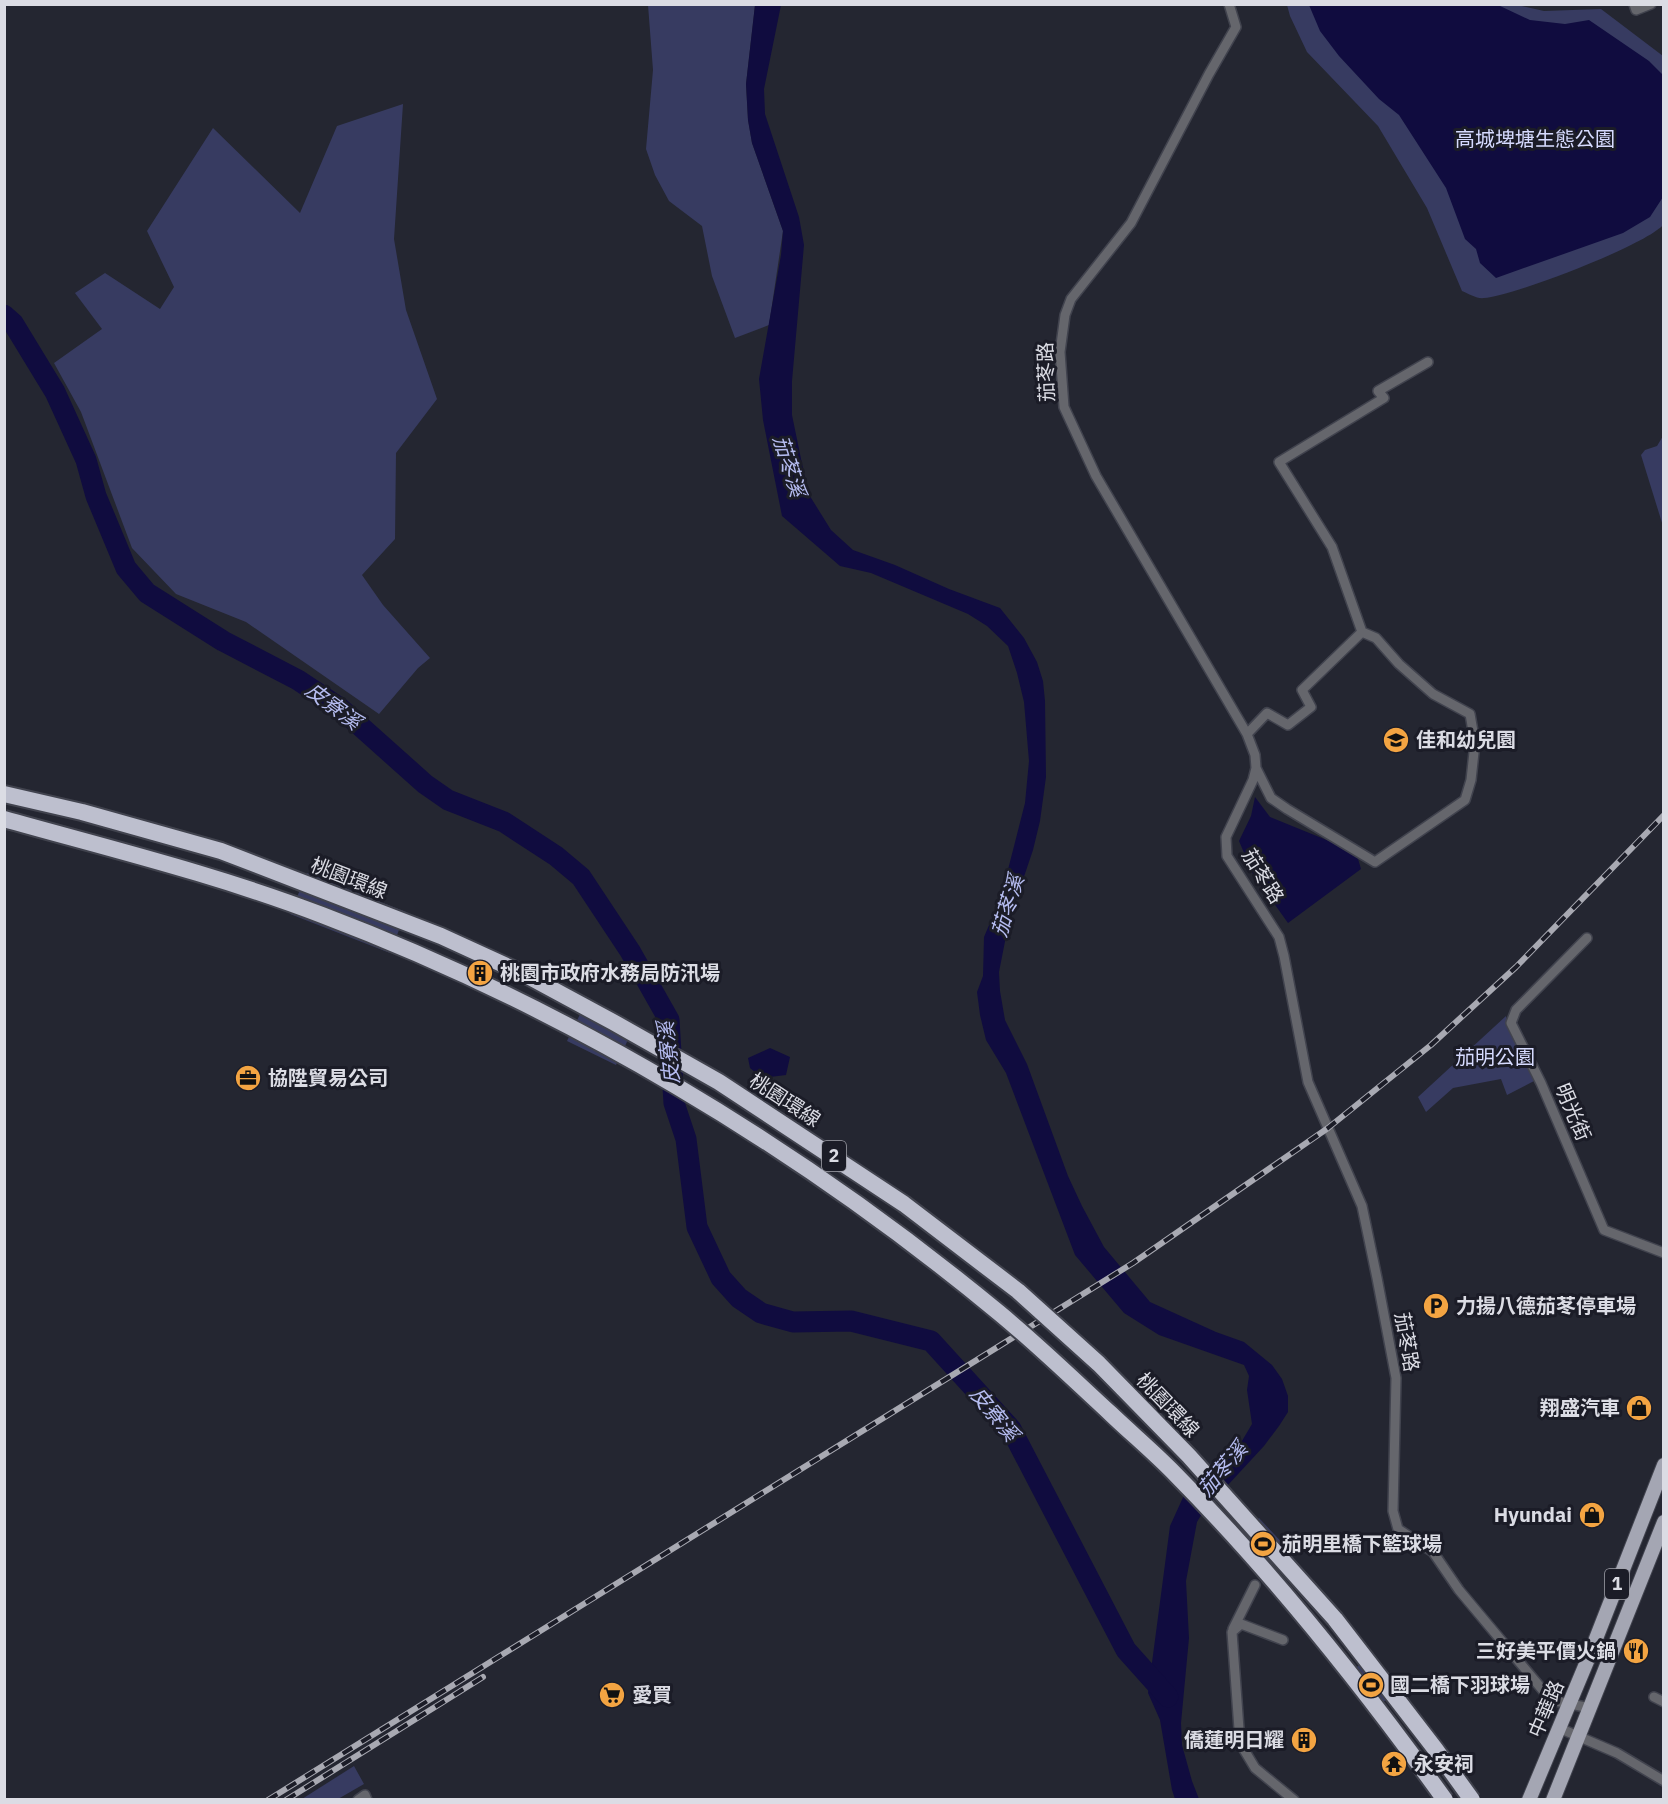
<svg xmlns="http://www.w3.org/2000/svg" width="1668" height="1804" font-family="'IBM Plex Sans','Noto Sans TC',sans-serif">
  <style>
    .green { fill: #373b61 }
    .water { fill: #100c3f }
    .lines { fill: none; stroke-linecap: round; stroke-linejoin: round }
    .river { stroke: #100c3f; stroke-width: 21 }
    .minor-casing { stroke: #41434e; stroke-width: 12 }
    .primary-casing { stroke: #41434e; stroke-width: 16 }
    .minor { stroke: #65666c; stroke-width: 9 }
    .primary { stroke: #a4a6b3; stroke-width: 14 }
    .rail-casing { stroke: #a8a9b2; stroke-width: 6 }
    .rail { stroke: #1b1c27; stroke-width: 4; stroke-dasharray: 11; stroke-linecap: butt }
    .motorway-bridge-casing { stroke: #41434e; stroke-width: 20; stroke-linecap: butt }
    .motorway-bridge { stroke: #bdbfce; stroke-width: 16 }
    .labels { text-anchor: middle; stroke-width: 6; stroke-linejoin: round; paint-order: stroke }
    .shield { fill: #1b1c27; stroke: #a1a2ab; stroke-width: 1.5 }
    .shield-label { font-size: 18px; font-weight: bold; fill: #dbdce4 }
    .park-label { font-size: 20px; fill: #d6dbff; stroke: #1b1c27 }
    .street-label { font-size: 20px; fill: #dbdce4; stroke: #1b1c27 }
    .poi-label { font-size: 20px; font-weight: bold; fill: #dbdce4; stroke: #1b1c27; text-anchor: start }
    .water-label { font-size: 21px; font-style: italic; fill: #b5bcf0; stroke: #1b1c27 }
  </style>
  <rect width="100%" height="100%" fill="#242631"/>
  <path class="green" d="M1513,4L1544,11L1601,9L1663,56L1664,224C1647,245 1513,296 1484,298C1477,299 1469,294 1462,291L1427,208L1378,126L1307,52L1290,16L1287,5Z
    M648,5H755L746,84L748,120L752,143L783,231L769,325L735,338L712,276L702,226L669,201L655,175L646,149L653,70Z
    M403,104L394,239L406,310L437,399L396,453L395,539L362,575L383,605L430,658L418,668L379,714L246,622L176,594L132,548L81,412L54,363L102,329L75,293L105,273L160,309L174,287L147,231L213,128L300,213L337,126Z
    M1663,436V526L1641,455L1645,450L1657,446Z
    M307,873L406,912L390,953L290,914Z
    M586,1002L635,1025L616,1065L567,1041Z
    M1506,1016L1509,1028L1534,1081L1507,1095L1501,1079L1453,1088L1426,1112L1418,1097Z
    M1259,1518L1288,1549L1267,1568L1238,1539Z
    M1364,1662L1390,1697L1375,1708L1348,1673Z
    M354,1766L364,1784L338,1799H302Z"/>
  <path class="water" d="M755,5H781L764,89L765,114L799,217L804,245L792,381V415L808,493L831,530L853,550L895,565L949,589L1000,608L1024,638L1037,662L1043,681L1045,701L1046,777L1040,821L1033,850L1009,921L999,972L1000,991L1005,1020L1027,1064L1068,1176L1082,1206L1104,1247L1150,1302L1216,1332L1244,1342L1272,1365L1282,1379L1288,1396V1412L1279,1426L1264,1446L1203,1512L1197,1522L1186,1581L1189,1638L1181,1723L1182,1745L1192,1781L1199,1799H1175L1172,1790L1160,1720L1148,1693L1170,1526L1185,1493L1236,1451L1252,1424L1247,1390L1249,1376L1244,1365L1159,1335L1124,1313L1075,1255L1006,1073L986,1040L980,1015L977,992L983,976L984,937L1001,897L1025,803L1029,761L1024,702L1017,673L1008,646L987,626L968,614L871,573L840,566L782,516L763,420L759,379L781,255L783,231L752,143L748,120L746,84Z
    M1309,5H1498L1530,20L1565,24L1589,20L1649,61L1663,75V197L1650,217L1623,233L1496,278L1480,263L1476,249L1465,239L1446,188L1399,115L1379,99L1339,56L1320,31Z
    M1255,797L1270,817L1356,852L1361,869L1288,923L1253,874L1239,841L1251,816Z
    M770,1048L790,1057L786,1075L762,1078L750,1068L748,1058Z"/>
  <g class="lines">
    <path class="river" d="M4,315L13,323L55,392L86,460L96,496L126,568L147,593L223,641L298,680L340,708L425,784L448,800L504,822L556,856L581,877L630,951L669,1020L674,1103L686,1139L697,1227L721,1278L739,1298L761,1313L793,1322L851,1321L931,1341L1011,1429L1126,1650L1168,1697"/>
    <g class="minor-casing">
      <path id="minor" d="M1229,4L1236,27L1209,74L1131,223L1071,299L1065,315L1060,352L1064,407L1096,476L1247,734L1255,755L1256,768L1253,780L1226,837L1227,856L1279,937L1284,956L1308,1082L1362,1206L1377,1278L1396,1378L1393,1511L1398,1529L1433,1552L1459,1590L1551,1700L1590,1708
        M1634,4L1636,10L1651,4
        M1247,734L1267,713L1288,725L1311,707L1302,690L1362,632L1332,547L1279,462L1384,398L1378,391L1428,362
        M1256,768L1271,798L1287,809L1375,862L1465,800L1471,780L1475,743L1470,714L1433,694L1399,664L1376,638L1362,632
        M1587,938L1516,1010L1511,1023L1541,1083L1604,1230L1664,1253
        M1233,1629L1255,1585
        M1283,1640L1241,1624L1232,1632L1240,1743L1255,1768L1294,1800
        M1654,1697L1664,1702
        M1559,1728L1617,1753L1664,1781
        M358,1800L365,1795L367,1800"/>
    </g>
    <g class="primary-casing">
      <path id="primary" d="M1529,1800L1588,1659L1664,1465
        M1553,1800L1664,1522"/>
    </g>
    <use href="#minor" class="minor"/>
    <use href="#primary" class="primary"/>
    <g class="rail-casing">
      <path id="rail" d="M268,1800L1133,1263L1328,1128L1431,1045L1516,967L1664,815
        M286,1800L483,1677"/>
    </g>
    <use href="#rail" class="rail"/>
    <g class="motorway-bridge-casing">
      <path id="motorway-bridge" d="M4,794L82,812L221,851L441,936L526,975L613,1022L719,1082L904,1204L1018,1291L1099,1364L1189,1456L1335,1619L1436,1750L1472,1800
        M4,819C111,849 218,875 322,915C565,1007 797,1146 998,1312C1037,1344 1074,1380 1111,1414C1133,1435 1156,1454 1177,1476C1275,1575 1363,1686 1445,1800"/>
    </g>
    <use href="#motorway-bridge" class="motorway-bridge"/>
  </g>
  <defs>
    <g id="school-disc" transform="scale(1.35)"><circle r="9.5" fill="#f3a442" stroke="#1b1c27"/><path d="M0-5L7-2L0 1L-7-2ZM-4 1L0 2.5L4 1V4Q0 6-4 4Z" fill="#111"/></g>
    <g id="building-disc" transform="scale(1.35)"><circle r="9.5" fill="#f3a442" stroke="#1b1c27"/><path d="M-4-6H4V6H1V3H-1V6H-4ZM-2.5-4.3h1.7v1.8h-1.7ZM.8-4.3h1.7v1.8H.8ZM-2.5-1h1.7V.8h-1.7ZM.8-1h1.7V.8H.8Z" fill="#111"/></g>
    <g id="office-disc" transform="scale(1.35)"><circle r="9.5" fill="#f3a442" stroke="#1b1c27"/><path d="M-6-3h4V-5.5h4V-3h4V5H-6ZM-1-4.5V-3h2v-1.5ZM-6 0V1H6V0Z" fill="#111"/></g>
    <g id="parking-disc" transform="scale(1.35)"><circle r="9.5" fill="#f3a442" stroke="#1b1c27"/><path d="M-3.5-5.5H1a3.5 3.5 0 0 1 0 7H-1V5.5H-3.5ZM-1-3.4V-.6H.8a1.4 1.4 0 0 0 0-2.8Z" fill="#111"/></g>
    <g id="shop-disc" transform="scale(1.35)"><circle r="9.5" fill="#f3a442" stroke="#1b1c27"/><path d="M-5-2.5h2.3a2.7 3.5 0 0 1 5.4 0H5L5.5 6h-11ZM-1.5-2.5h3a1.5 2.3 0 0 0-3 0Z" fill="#111"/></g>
    <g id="stadium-disc" transform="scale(1.35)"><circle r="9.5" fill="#f3a442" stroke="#1b1c27"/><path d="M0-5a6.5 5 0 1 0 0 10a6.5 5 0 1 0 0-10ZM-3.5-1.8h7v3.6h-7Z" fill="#111"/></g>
    <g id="restaurant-disc" transform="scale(1.35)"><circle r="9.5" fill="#f3a442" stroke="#1b1c27"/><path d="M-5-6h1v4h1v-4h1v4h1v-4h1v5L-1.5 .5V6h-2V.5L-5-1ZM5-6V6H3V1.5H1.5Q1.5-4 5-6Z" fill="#111"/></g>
    <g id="supermarket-disc" transform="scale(1.35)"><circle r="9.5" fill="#f3a442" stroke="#1b1c27"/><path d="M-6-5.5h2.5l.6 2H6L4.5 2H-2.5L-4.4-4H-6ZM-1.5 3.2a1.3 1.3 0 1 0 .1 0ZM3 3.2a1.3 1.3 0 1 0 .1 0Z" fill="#111"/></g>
    <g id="temple-disc" transform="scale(1.35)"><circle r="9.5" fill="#f3a442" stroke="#1b1c27"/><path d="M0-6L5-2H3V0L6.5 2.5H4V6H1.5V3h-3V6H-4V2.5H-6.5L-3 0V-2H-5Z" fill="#111"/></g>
  </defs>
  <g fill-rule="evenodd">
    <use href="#school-disc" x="1396" y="740"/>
    <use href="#building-disc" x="480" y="973"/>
    <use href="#office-disc" x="248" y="1078"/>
    <use href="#parking-disc" x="1436" y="1306"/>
    <use href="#shop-disc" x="1639" y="1408"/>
    <use href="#shop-disc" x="1592" y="1515"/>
    <use href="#stadium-disc" x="1263" y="1544"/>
    <use href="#restaurant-disc" x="1636" y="1651"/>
    <use href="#stadium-disc" x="1371" y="1685"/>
    <use href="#supermarket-disc" x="612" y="1695"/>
    <use href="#building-disc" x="1304" y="1740"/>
    <use href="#temple-disc" x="1394" y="1764"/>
  </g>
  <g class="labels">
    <g class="shield">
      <rect x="822" y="1141" width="24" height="30" rx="4.5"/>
      <rect x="1605" y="1569" width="24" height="30" rx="4.5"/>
    </g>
    <g class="shield-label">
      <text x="834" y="1162">2</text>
      <text x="1617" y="1590">1</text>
    </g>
    <g class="park-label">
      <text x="1535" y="146">高城埤塘生態公園</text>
      <text x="1495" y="1064">茄明公園</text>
    </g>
    <g class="street-label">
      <text transform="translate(1046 372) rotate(-92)" y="7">茄苳路</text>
      <text transform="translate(1263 876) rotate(58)" y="7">茄苳路</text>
      <text transform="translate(349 878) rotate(21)" y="7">桃園環線</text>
      <text transform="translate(785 1100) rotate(33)" y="7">桃園環線</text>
      <text transform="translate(1573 1112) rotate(67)" y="7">明光街</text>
      <text transform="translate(1407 1342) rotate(80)" y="7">茄苳路</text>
      <text transform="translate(1168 1405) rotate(46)" y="7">桃園環線</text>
      <text transform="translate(1546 1709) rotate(-67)" y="7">中華路</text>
    </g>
    <g class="poi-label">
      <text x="1416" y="747">佳和幼兒園</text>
      <text x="500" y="980">桃園市政府水務局防汛場</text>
      <text x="268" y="1085">協陞貿易公司</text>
      <text x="1456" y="1313">力揚八德茄苳停車場</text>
      <text x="1620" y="1415" text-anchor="end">翔盛汽車</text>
      <text x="1572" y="1522" text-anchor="end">Hyundai</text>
      <text x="1282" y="1551">茄明里橋下籃球場</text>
      <text x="1616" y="1658" text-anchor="end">三好美平價火鍋</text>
      <text x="1390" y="1692">國二橋下羽球場</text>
      <text x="632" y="1702">愛買</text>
      <text x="1284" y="1747" text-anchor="end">僑蓮明日耀</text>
      <text x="1414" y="1771">永安祠</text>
    </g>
    <g class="water-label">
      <text transform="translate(789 466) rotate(73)" y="7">茄苳溪</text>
      <text transform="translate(333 706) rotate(37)" y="7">皮寮溪</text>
      <text transform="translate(1008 906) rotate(-73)" y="7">茄苳溪</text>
      <text transform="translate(669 1053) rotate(-96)" y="7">皮寮溪</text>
      <text transform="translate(994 1414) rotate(51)" y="7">皮寮溪</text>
      <text transform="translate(1223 1469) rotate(-50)" y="7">茄苳溪</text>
    </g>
  </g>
  <rect width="1668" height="1804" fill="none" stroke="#dbdce4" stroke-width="12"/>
</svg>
